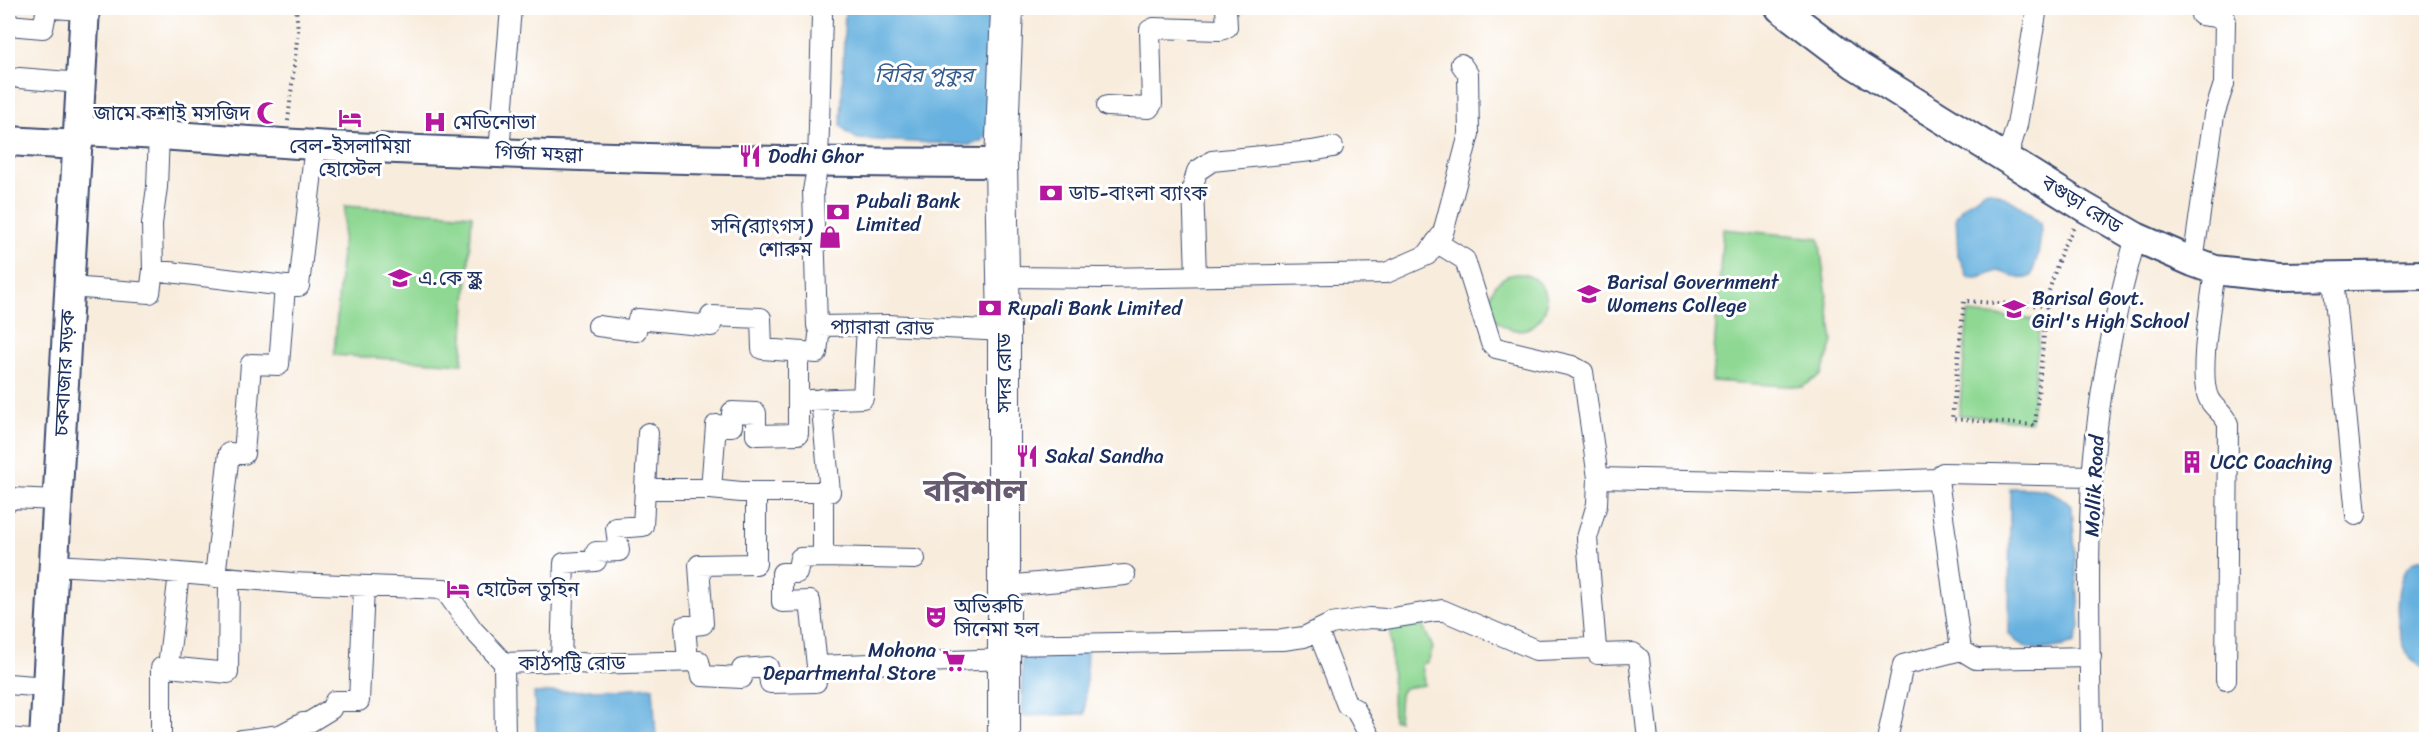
<svg xmlns="http://www.w3.org/2000/svg" width="2434" height="747" font-family="Sriracha,'Noto Sans Bengali',sans-serif">
  <style>
    .green { fill: #8ed893; stroke: #548478; stroke-width: 1.5 }
    .water { fill: #66b1df; stroke: #40709e; stroke-width: 1.5 }
    .lines { fill: none; stroke-linecap: round; stroke-linejoin: round }
    .street-casing { stroke: #3c4b71; stroke-width: 22 }
    .secondary-casing { stroke: #3c4b71; stroke-width: 32 }
    .primary-casing { stroke: #3c4b71; stroke-width: 34 }
    .path { stroke: #3c4b71; stroke-width: 4; stroke-dasharray: 1.5 4.5; stroke-linecap: butt }
    .street { stroke: #fff; stroke-width: 20 }
    .secondary { stroke: #fff; stroke-width: 28 }
    .primary { stroke: #fff; stroke-width: 32 }
    .labels { text-anchor: middle; stroke-width: 6; stroke-linejoin: round; paint-order: stroke }
    .poi-label { font-size: 20px; fill: #1b2f5e; stroke: #fff; text-anchor: start }
    .street-label { font-size: 20px; fill: #1b2f5e; stroke: #fff }
    .water-label { font-size: 21px; font-style: italic; fill: #355c8b; stroke: #fff }
    .town-label { font-size: 32px; font-weight: bold; fill: #675b71; stroke: #fff }
  </style>
  <rect width="100%" height="100%" fill="#fff"/>
  <filter id="ink" filterUnits="userSpaceOnUse"><feTurbulence type="fractalNoise" baseFrequency=".0167" numOctaves="2"/><feDisplacementMap in="SourceGraphic" scale="12" xChannelSelector="R" yChannelSelector="G"/><feConvolveMatrix kernelMatrix="1 2 1 2 8 2 1 2 1" color-interpolation-filters="sRGB"/></filter>
  <filter id="wash" filterUnits="userSpaceOnUse"><feTurbulence type="fractalNoise" baseFrequency=".008" numOctaves="4" result="noise"/><feDisplacementMap in="SourceGraphic" scale="24" xChannelSelector="R" yChannelSelector="G"/><feGaussianBlur stdDeviation="1.35" result="paint"/><feColorMatrix in="noise" values="0 0 0 0 0 0 0 0 0 0 0 0 0 0 0 0 0 1.4 0 .05"/><feComposite in="paint" operator="in"/></filter>
  <g filter="url(#wash)">
    <rect width="100%" height="100%" fill="#f8ecdc"/>
    <path class="green" d="M345,206L472,215L462,364L334,355Z
      M1723,229L1819,238L1833,342L1821,375L1802,387L1712,381Z
      M1490 302a28 28 0 1 1 56 0a28 28 0 1 1-56 0Z
      M1968,313L2040,320L2031,422L1959,415Z
      M1419,617L1433,648L1428,662L1422,664L1424,685L1404,688L1400,694L1398,720H1393L1390,621Z"/>
    <path class="water" d="M845,8H994L991,129L982,141L969,145L858,139L846,132L841,125Z
      M1987,190C2005,194 2027,210 2040,223C2043,240 2037,260 2031,276C2018,283 2010,273 1997,271C1986,275 1980,280 1968,277L1958,255L1956,217L1963,206Z
      M2010,488C2036,488 2052,486 2072,507L2080,627L2075,643C2050,650 2027,656 2009,634Z
      M2426,557V669C2422,666 2414,663 2411,659C2395,638 2390,579 2413,562C2416,559 2423,558 2426,557Z
      M1087,645L1085,714L1022,716V649Z
      M653,687L656,739H537L534,693Z"/>
  </g>
  <g filter="url(#ink)">
    <g class="lines">
      <g class="street-casing">
        <path id="street" d="M52,8L84,10
          M820,8L822,16L818,163L813,191L817,326L888,325L1004,331
          M8,25L43,28L47,8
          M19,78L81,83
          M1107,106L1149,108L1152,104L1150,30L1154,28L1221,30L1227,27L1226,8
          M499,152L511,8
          M2007,158L2017,125L2037,8
          M1436,242L1465,260L1491,343L1496,348L1572,366L1583,372L1598,478L1597,504L1587,538L1596,648L1598,654L1633,653L1639,658L1648,740
          M2193,262L2214,115L2224,84L2225,18L2201,15V8
          M153,270L152,224L157,187L159,134
          M2215,270C2212,297 2197,377 2209,399C2214,409 2223,412 2228,424L2226,680
          M1196,275L1193,186L1197,171L1212,161L1312,151L1333,147
          M1003,277L1102,278L1386,273L1427,255L1443,233L1469,134L1468,74L1461,64
          M2333,278L2356,515
          M69,287L150,293L153,270L285,286
          M598,326L636,331L638,319L711,326V316L761,318L762,349L817,353L820,326
          M810,400L863,398L867,326
          M1598,478L1824,483L1938,479
          M645,489H711L716,425L732,426V412L756,413V435L798,434V352
          M711,489L741,492H830L821,399
          M823,492V557L915,559
          M8,500H11V498L57,500
          M53,565L146,570L292,583L444,589L473,630L504,663L561,661L590,664L699,661L702,676L742,678V669L768,667L770,683L816,682L817,666L1005,659
          M179,573L168,667L228,673L229,578
          M215,577L229,453L244,454L251,364L279,365L285,286H299L315,145
          M1005,586L1125,575
          M1318,631L1347,705L1355,709L1372,740
          M1005,645L1283,640L1304,637L1331,624L1370,618L1386,619L1442,610L1536,650L1592,648L1597,652
          M2091,657L1976,659L1961,650L1938,479L1943,473L2093,476
          M561,661L564,563L596,561V552L619,551L616,528L643,526L648,433
          M688,661L685,626L703,624L699,565L756,564V492
          M504,663L505,740
          M817,666L810,601L782,602V573H797L800,558L823,557
          M8,684L47,687
          M8,738L30,740
          M161,740V668L168,667
          M242,740L280,735L303,723H308L331,709L335,701H359L364,587
          M1887,740L1903,665L1961,650
          M2091,740C2090,631 2084,519 2099,411C2107,352 2120,294 2136,237"/>
      </g>
      <g class="secondary-casing">
        <path id="secondary" d="M1780,8L1854,64L2084,207L2136,237L2193,262L2215,270L2278,277L2426,275
          M78,131C170,134 260,143 351,147C568,157 784,163 1001,163
          M8,141L78,145
          M44,740L85,8"/>
      </g>
      <g class="primary-casing">
        <path id="primary" d="M1004,740V331L1001,163L1007,8"/>
      </g>
      <path class="path" d="M288,121L298,31L296,8
        M2047,306L1964,301L1952,419L2035,425L2048,294L2062,249L2074,227"/>
      <use href="#street" class="street"/>
      <use href="#secondary" class="secondary"/>
      <use href="#primary" class="primary"/>
    </g>
  </g>
  <defs>
    <g id="mosque-bare" transform="scale(1.8)"><path d="M3.5-4.9A6 6 0 1 0 3.5 4.9A5 5 0 1 1 3.5-4.9Z" fill="#b5179e" stroke="#fff" stroke-width="2.5" paint-order="stroke"/></g>
    <g id="hotel-bare" transform="scale(1.8)"><path d="M-6-4.5h1.5V1H6V5H4.5V3h-9V5H-6ZM-4 0a1.8 1.8 0 1 1 3.6 0ZM.5 0V-2.5h3Q6-2.5 6 0Z" fill="#b5179e" stroke="#fff" stroke-width="2.5" paint-order="stroke"/></g>
    <g id="hospital-bare" transform="scale(1.8)"><path d="M-5-5h3v3.5h4V-5h3V5h-3V1.5h-4V5h-3Z" fill="#b5179e" stroke="#fff" stroke-width="2.5" paint-order="stroke"/></g>
    <g id="restaurant-bare" transform="scale(1.8)"><path d="M-5-6h1v4h1v-4h1v4h1v-4h1v5L-1.5 .5V6h-2V.5L-5-1ZM5-6V6H3V1.5H1.5Q1.5-4 5-6Z" fill="#b5179e" stroke="#fff" stroke-width="2.5" paint-order="stroke"/></g>
    <g id="bank-bare" transform="scale(1.8)"><path d="M-6-4H6V4H-6ZM0-2.3a2.3 2.3 0 1 0 0 4.6a2.3 2.3 0 1 0 0-4.6Z" fill="#b5179e" stroke="#fff" stroke-width="2.5" paint-order="stroke"/></g>
    <g id="shop-bare" transform="scale(1.8)"><path d="M-5-2.5h2.3a2.7 3.5 0 0 1 5.4 0H5L5.5 6h-11ZM-1.5-2.5h3a1.5 2.3 0 0 0-3 0Z" fill="#b5179e" stroke="#fff" stroke-width="2.5" paint-order="stroke"/></g>
    <g id="school-bare" transform="scale(1.8)"><path d="M0-5L7-2L0 1L-7-2ZM-4 1L0 2.5L4 1V4Q0 6-4 4Z" fill="#b5179e" stroke="#fff" stroke-width="2.5" paint-order="stroke"/></g>
    <g id="building-bare" transform="scale(1.8)"><path d="M-4-6H4V6H1V3H-1V6H-4ZM-2.5-4.3h1.7v1.8h-1.7ZM.8-4.3h1.7v1.8H.8ZM-2.5-1h1.7V.8h-1.7ZM.8-1h1.7V.8H.8Z" fill="#b5179e" stroke="#fff" stroke-width="2.5" paint-order="stroke"/></g>
    <g id="theatre-bare" transform="scale(1.8)"><path d="M-5-5.5Q0-4 5-5.5V0Q5 5 0 6Q-5 5-5 0ZM-3.3-2.5H-1v1.5H-3.3ZM1-2.5H3.3v1.5H1ZM-2.8 1Q0 5.5 2.8 1Z" fill="#b5179e" stroke="#fff" stroke-width="2.5" paint-order="stroke"/></g>
    <g id="supermarket-bare" transform="scale(1.8)"><path d="M-6-5.5h2.5l.6 2H6L4.5 2H-2.5L-4.4-4H-6ZM-1.5 3.2a1.3 1.3 0 1 0 .1 0ZM3 3.2a1.3 1.3 0 1 0 .1 0Z" fill="#b5179e" stroke="#fff" stroke-width="2.5" paint-order="stroke"/></g>
  </defs>
  <g fill-rule="evenodd">
    <use href="#mosque-bare" x="268" y="113"/>
    <use href="#hotel-bare" x="350" y="118"/>
    <use href="#hospital-bare" x="435" y="122"/>
    <use href="#restaurant-bare" x="750" y="156"/>
    <use href="#bank-bare" x="1051" y="193"/>
    <use href="#bank-bare" x="838" y="212"/>
    <use href="#shop-bare" x="830" y="237"/>
    <use href="#school-bare" x="400" y="278"/>
    <use href="#school-bare" x="1589" y="294"/>
    <use href="#bank-bare" x="990" y="308"/>
    <use href="#school-bare" x="2014" y="309"/>
    <use href="#restaurant-bare" x="1027" y="456"/>
    <use href="#building-bare" x="2192" y="462"/>
    <use href="#hotel-bare" x="458" y="589"/>
    <use href="#theatre-bare" x="936" y="617"/>
    <use href="#supermarket-bare" x="954" y="661"/>
  </g>
  <g class="labels">
    <g class="poi-label">
      <text x="250" y="120" text-anchor="end">জামে কশাই মসজিদ</text>
      <text x="453" y="129">মেডিনোভা</text>
      <text x="350" y="153" text-anchor="middle">বেল-ইসলামিয়া<tspan x="350" dy="23">হোস্টেল</tspan></text>
      <text x="768" y="163">Dodhi Ghor</text>
      <text x="1069" y="200">ডাচ-বাংলা ব্যাংক</text>
      <text x="856" y="208">Pubali Bank<tspan x="856" dy="23">Limited</tspan></text>
      <text x="812" y="233" text-anchor="end">সনি(র‌্যাংগস)<tspan x="812" dy="23">শোরুম</tspan></text>
      <text x="418" y="285">এ.কে স্কুল</text>
      <text x="1607" y="289">Barisal Government<tspan x="1607" dy="23">Womens College</tspan></text>
      <text x="2032" y="305">Barisal Govt.<tspan x="2032" dy="23">Girl's High School</tspan></text>
      <text x="1008" y="315">Rupali Bank Limited</text>
      <text x="1045" y="463">Sakal Sandha</text>
      <text x="2210" y="469">UCC Coaching</text>
      <text x="476" y="596">হোটেল তুহিন</text>
      <text x="954" y="613">অভিরুচি<tspan x="954" dy="23">সিনেমা হল</tspan></text>
      <text x="936" y="657" text-anchor="end">Mohona<tspan x="936" dy="23">Departmental Store</tspan></text>
    </g>
    <g class="street-label">
      <text transform="translate(539 153) rotate(2)" y="7">গির্জা মহল্লা</text>
      <text transform="translate(2082 204) rotate(32)" y="7">বগুড়া রোড</text>
      <text transform="translate(882 327) rotate(1)" y="7">প্যারারা রোড</text>
      <text transform="translate(64 373) rotate(-87)" y="7">চকবাজার সড়ক</text>
      <text transform="translate(1004 373) rotate(-90)" y="7">সদর রোড</text>
      <text transform="translate(2094 486) rotate(-87)" y="7">Mollik Road</text>
      <text x="572" y="670">কাঠপট্টি রোড</text>
    </g>
    <g class="water-label">
      <text x="924" y="82">বিবির পুকুর</text>
    </g>
    <g class="town-label">
      <text x="975" y="501">বরিশাল</text>
    </g>
  </g>
  <rect width="2434" height="747" fill="none" stroke="#fff" stroke-width="30"/>
</svg>
